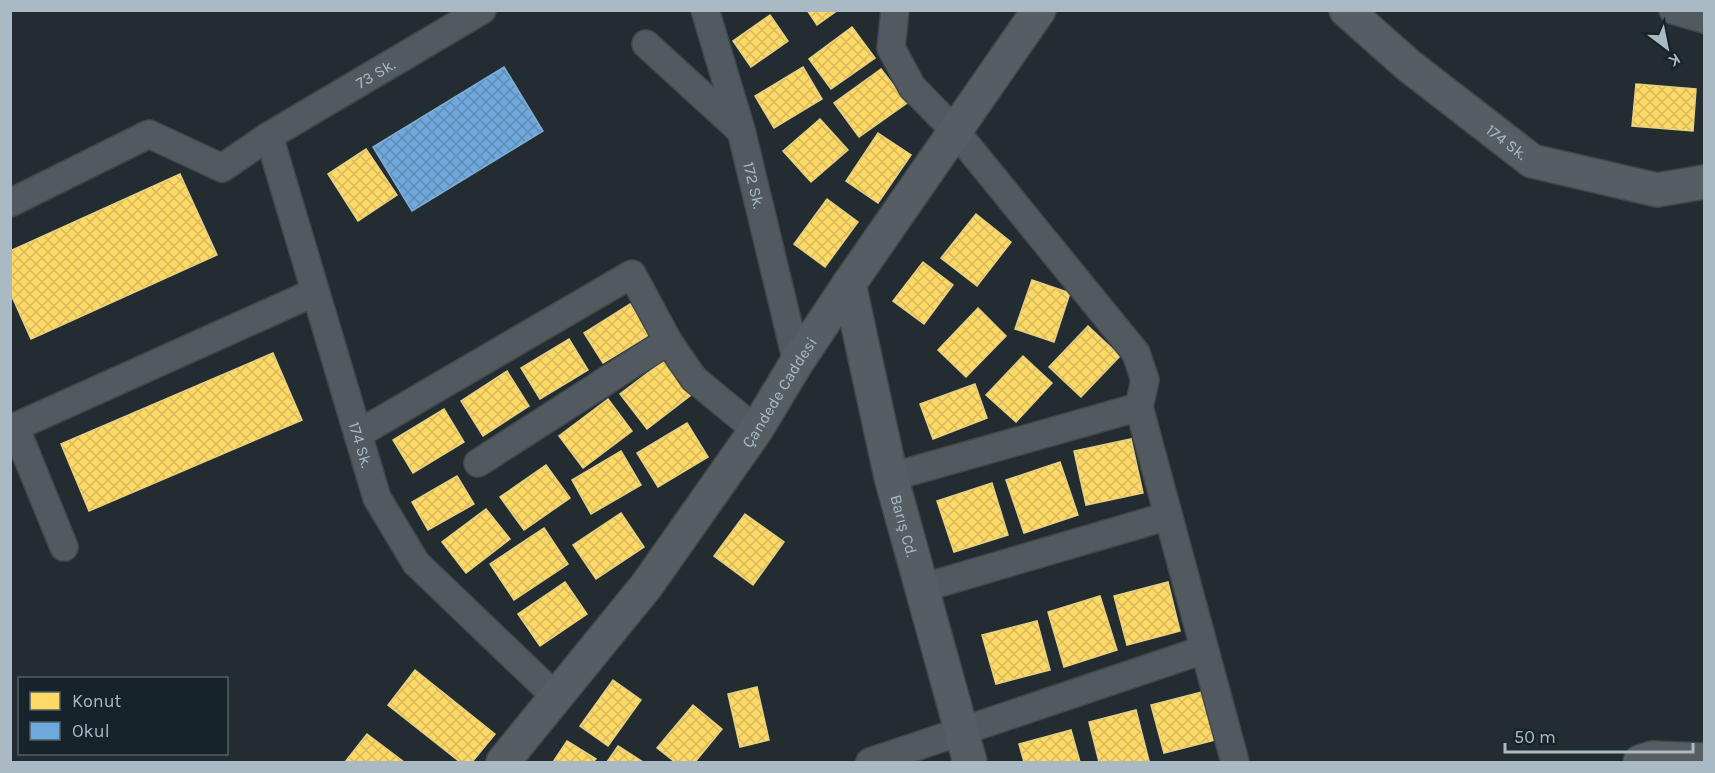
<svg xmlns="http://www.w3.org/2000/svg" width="1715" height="773" font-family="Karla,sans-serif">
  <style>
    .homes { fill: url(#homes-cross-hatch); stroke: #e6d082; stroke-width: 1.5 }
    .schools { fill: url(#schools-cross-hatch); stroke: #81add5; stroke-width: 1.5 }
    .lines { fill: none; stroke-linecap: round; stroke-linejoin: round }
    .street-casing { stroke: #41484c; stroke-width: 30 }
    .secondary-casing { stroke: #41484c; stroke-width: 36 }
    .street { stroke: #525a60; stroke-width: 27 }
    .secondary { stroke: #565e64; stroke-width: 33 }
    .labels { text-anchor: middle; stroke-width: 6; stroke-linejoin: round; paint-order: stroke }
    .street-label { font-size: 16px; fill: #aabac5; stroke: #17232b }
  </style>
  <defs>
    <pattern id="homes-cross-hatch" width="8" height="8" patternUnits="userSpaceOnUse" patternTransform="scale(1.5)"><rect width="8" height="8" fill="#ffd966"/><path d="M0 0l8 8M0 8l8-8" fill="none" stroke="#d6b95d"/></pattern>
    <pattern id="schools-cross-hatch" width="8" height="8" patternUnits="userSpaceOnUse" patternTransform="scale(1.5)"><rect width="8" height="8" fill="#6fa8dc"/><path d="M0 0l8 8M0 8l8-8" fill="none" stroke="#608cb4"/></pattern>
  </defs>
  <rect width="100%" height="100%" fill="#232c31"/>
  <path class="homes" d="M807,10H838L817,25Z
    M770,15L788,41L751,67L733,41Z
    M852,27L875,58L831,89L809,59Z
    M803,67L822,99L774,128L755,96Z
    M881,69L907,103L859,137L834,103Z
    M1636,84L1696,89L1693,131L1632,126Z
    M820,119L848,150L811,182L783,151Z
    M878,133L911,155L878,203L846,181Z
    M366,149L397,195L358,221L328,174Z
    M180,174L217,255L31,339L10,292V251Z
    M827,199L858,222L825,267L794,244Z
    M976,214L1011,242L977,286L941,258Z
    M923,262L953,285L924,324L893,301Z
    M1032,280L1070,293L1054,342L1015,329Z
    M630,304L649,335L603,363L584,333Z
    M978,308L1006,336L966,377L938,350Z
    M1088,326L1120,356L1081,397L1049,367Z
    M569,339L588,370L540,399L521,368Z
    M273,353L302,420L89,511L61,444Z
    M1023,356L1052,383L1016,422L986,395Z
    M665,360L691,395L647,429L620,394Z
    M507,371L529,406L483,436L461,401Z
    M975,384L987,418L933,439L920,404Z
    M608,399L632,431L583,468L559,436Z
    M444,409L464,442L413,473L393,440Z
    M687,423L708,457L658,487L637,453Z
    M1131,439L1143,493L1086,505L1074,451Z
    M621,451L641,485L591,514L572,480Z
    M1060,462L1078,515L1024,533L1006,480Z
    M546,465L570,498L524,530L500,497Z
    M457,476L474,504L428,530L412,502Z
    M992,483L1008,535L954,552L937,501Z
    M486,509L510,539L466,573L442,542Z
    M621,513L644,547L596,579L573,545Z
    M745,514L784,542L753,585L714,556Z
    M544,528L568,564L514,600L490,564Z
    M565,582L587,614L540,646L518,614Z
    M1168,582L1180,631L1127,645L1114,596Z
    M1100,596L1117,650L1064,667L1048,612Z
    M1037,621L1050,670L996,684L982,635Z
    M415,670L495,734L472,762H460L388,705Z
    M613,680L641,700L608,746L580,726Z
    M757,687L769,740L740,747L728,694Z
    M1206,691L1219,739L1164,753L1151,705Z
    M693,705L722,729L695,762H675L657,748Z
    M1136,710L1149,761L1142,762H1099L1089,722Z
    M1071,730L1080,762H1024L1019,744Z
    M367,734L404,762H345Z
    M567,741L596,759L593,762H553Z
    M618,746L643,762H607Z"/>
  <path class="schools" d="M504,67L543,131L412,211L373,147Z"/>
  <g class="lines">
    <g class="street-casing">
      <g id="street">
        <path id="s1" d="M705,10L741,130L797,362"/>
        <path d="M895,10L891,48L912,87L956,132L1136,353L1145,380L1139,407L1235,762"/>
        <path d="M1673,10L1704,19"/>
        <path d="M646,44L740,130"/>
        <path id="s2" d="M269,136L377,498L416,563L555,696"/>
        <path id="s3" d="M10,203L149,134L222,168L269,136L482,10"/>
        <path d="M358,434L632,274L668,341L694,379L756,430"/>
        <path d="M478,463L668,341"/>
        <path d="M891,477L1139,407"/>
        <path d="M64,547L15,427L315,292"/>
        <path d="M922,588L1168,516"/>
        <path d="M870,762L1203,650"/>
      </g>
    </g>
    <g class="secondary-casing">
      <g id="secondary">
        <path id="s4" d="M1346,10L1408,65L1532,161L1657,190L1704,182"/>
        <path id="s5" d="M849,284L891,477L970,762"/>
        <path id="s6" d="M503,762L647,585L756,430L797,362L849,284L1039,10"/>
        <path d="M1640,762L1652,758L1704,760"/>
      </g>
    </g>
    <use href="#street" class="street"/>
    <use href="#secondary" class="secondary"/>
  </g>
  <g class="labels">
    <g class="street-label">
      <text dy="6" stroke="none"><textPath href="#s3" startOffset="416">73 Sk.</textPath></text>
      <text dy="6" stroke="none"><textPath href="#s4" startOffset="208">174 Sk.</textPath></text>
      <text dy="6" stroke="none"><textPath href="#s1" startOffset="182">172 Sk.</textPath></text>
      <text dy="6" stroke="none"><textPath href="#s6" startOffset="462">Çandede Caddesi</textPath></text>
      <text dy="6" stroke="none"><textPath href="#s2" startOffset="322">174 Sk.</textPath></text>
      <text dy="6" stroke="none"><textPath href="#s5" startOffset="248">Barış Cd.</textPath></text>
    </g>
  </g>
  <rect width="1715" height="773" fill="none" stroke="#aabac5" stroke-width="24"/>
  <rect x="18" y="677" width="210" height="78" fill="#17232b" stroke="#525f69" stroke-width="1.5"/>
  <rect x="30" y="692" width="30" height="18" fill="#ffd966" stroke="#525f69" stroke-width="1.5"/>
  <text x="72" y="707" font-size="18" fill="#aabac5">Konut</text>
  <rect x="30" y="722" width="30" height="18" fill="#6fa8dc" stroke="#525f69" stroke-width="1.5"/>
  <text x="72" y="737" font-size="18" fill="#aabac5">Okul</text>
  <g transform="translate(1667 48) rotate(148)" stroke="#17232b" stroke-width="4.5" paint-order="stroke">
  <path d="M0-4.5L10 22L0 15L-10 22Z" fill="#aabac5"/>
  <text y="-9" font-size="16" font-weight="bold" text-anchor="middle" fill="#aabac5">K</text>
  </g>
  <path d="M1505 743v9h188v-9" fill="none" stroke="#aabac5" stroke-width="3"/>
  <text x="1514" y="743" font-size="18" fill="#aabac5" stroke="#17232b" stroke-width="4.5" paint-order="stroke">50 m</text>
</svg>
